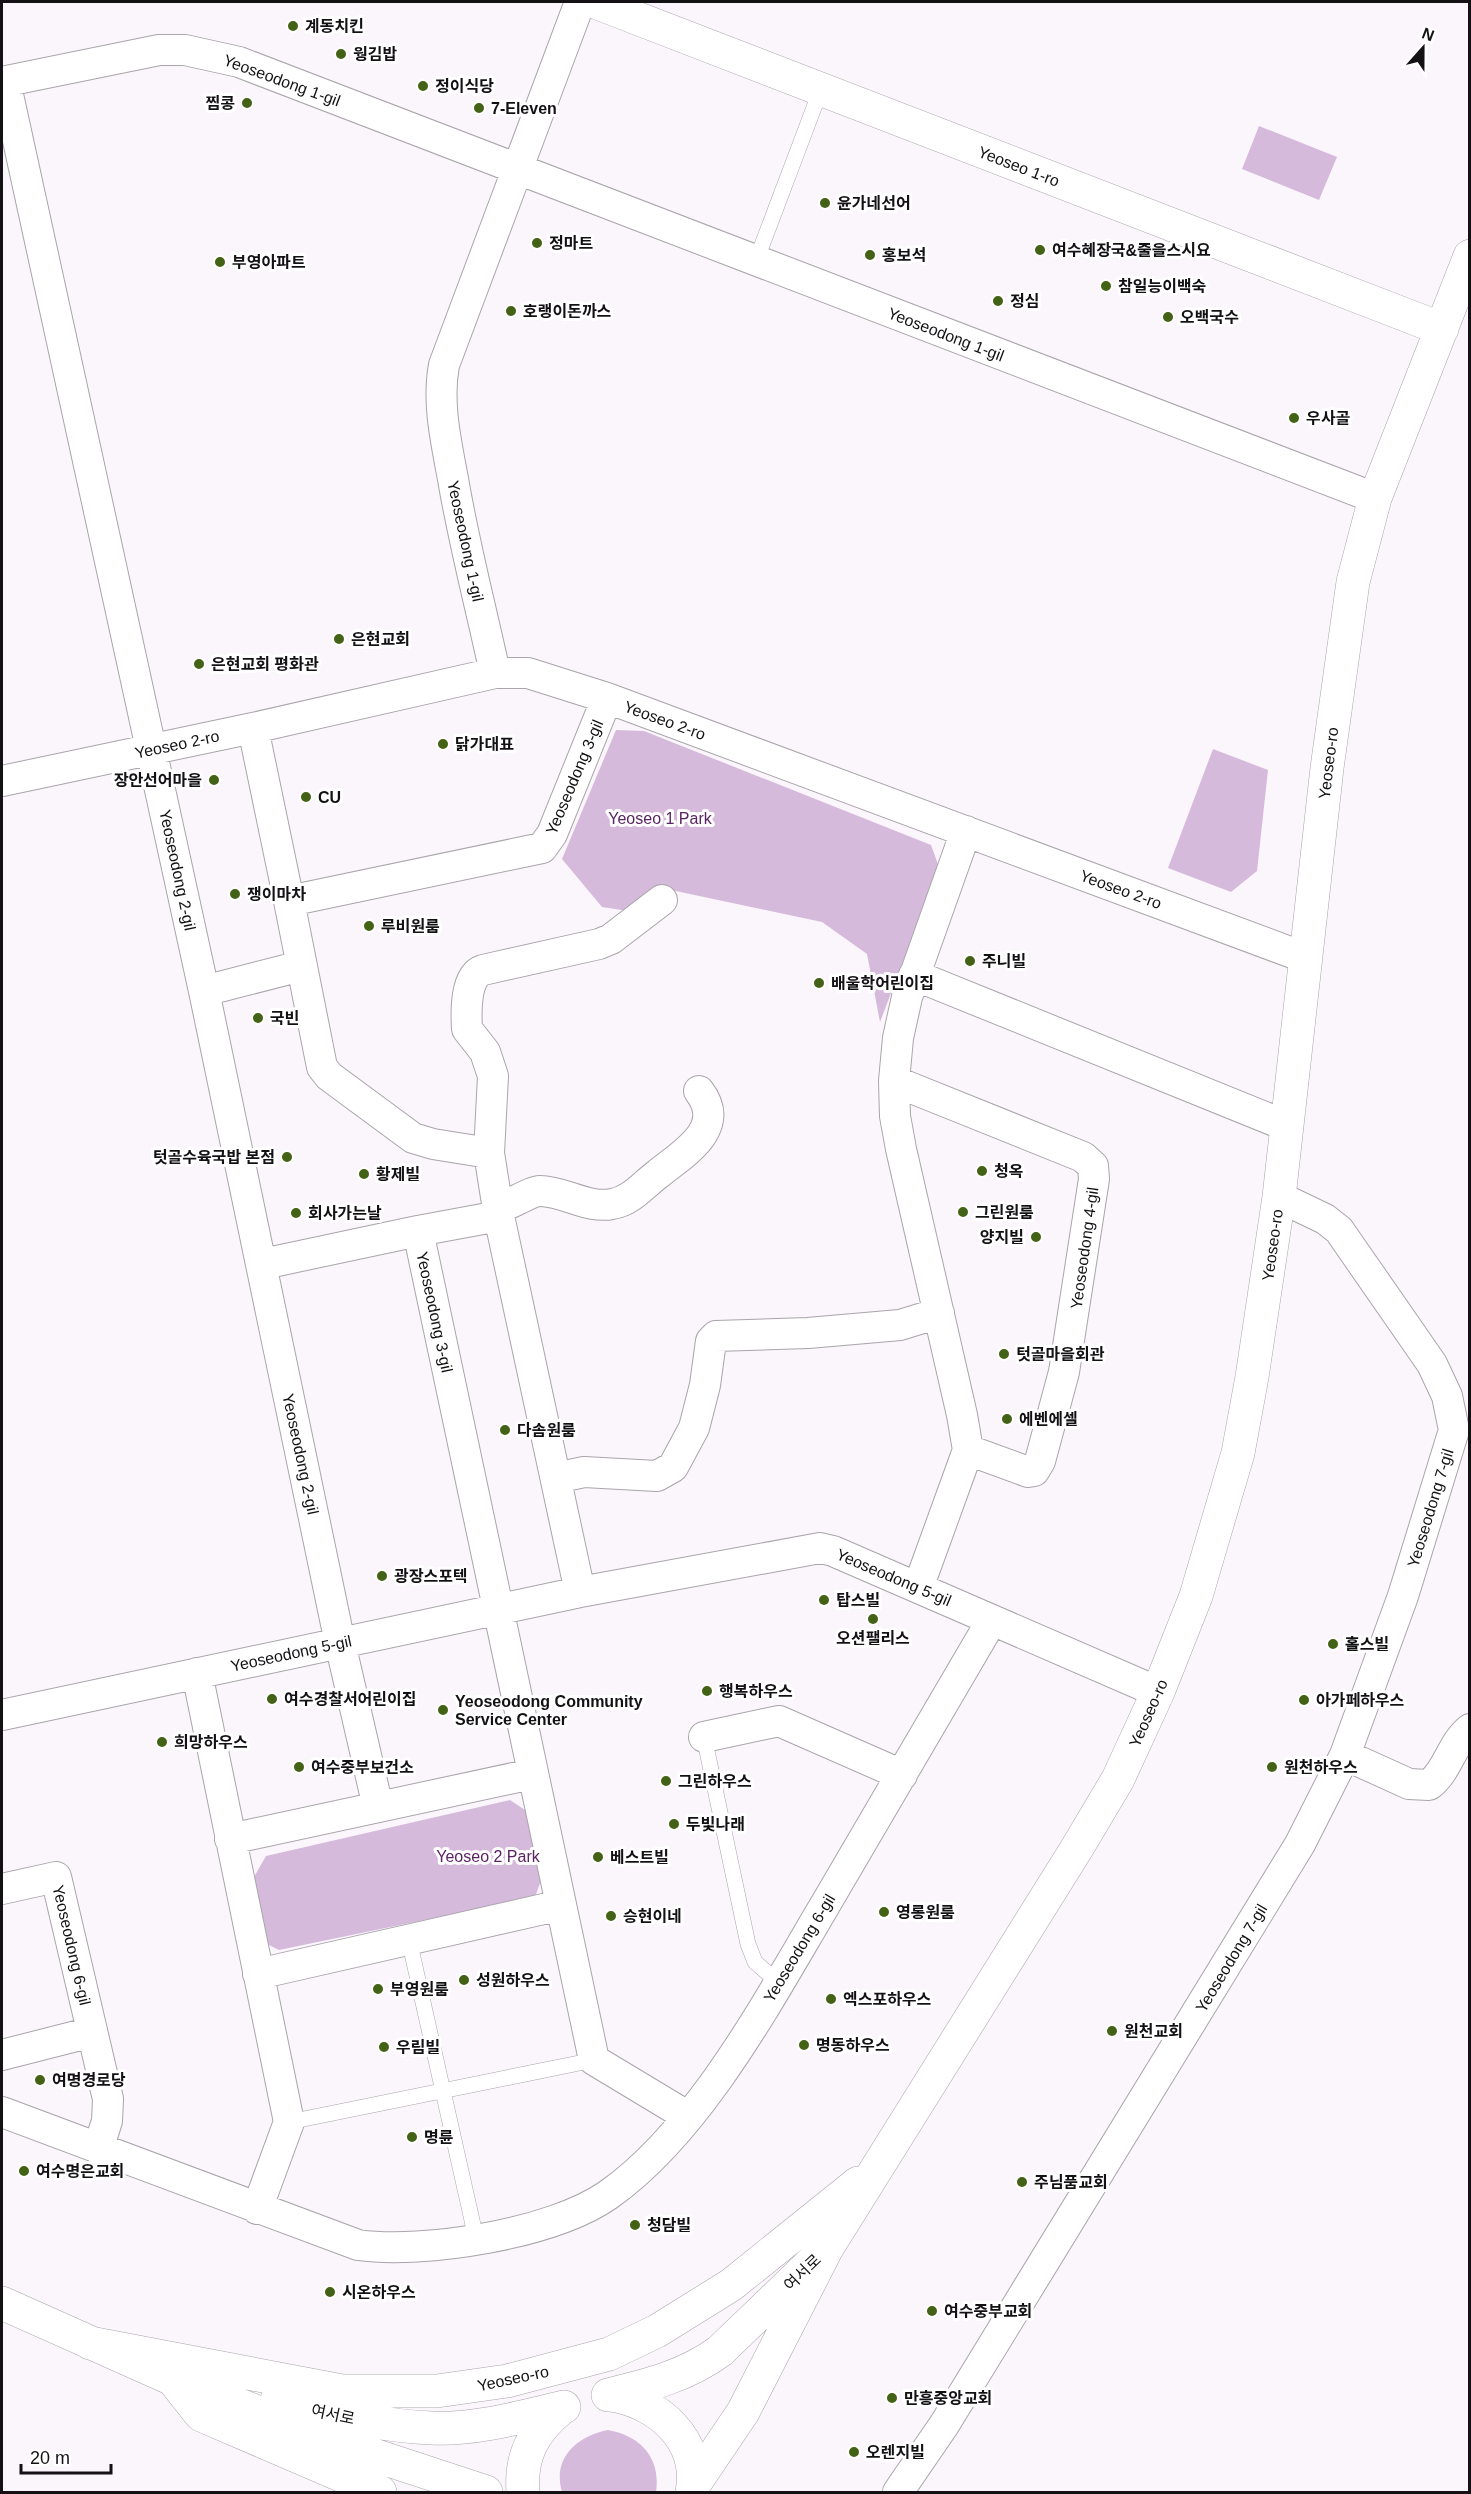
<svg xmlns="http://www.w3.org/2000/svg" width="1471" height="2494" font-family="Helvetica,'Noto Sans KR',sans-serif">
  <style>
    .green { fill: #d6badc }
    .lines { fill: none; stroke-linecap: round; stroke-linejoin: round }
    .service-casing { stroke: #aaa4ab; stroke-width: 16 }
    .minor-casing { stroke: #aaa4ab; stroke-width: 32 }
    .tertiary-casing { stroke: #aaa4ab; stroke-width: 34 }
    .service { stroke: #fff; stroke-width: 15 }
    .minor { stroke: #fff; stroke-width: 30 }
    .tertiary { stroke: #fff; stroke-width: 33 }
    .poi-dot { fill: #446215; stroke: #fff; stroke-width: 2 }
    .labels { text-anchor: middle; stroke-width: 6; stroke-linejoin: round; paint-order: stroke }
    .poi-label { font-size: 16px; font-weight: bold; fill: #131114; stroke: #fff; text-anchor: start }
    .street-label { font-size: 16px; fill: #131114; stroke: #fff }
    .park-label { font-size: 16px; fill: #5a2364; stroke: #fff }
  </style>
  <rect width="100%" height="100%" fill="#fbf5fc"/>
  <path class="green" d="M1259,126L1337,157L1319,200L1242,169Z
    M616,730L644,731L931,845L939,867L880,1022L867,954L822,922L671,890L628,911L602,907L562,859Z
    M1213,749L1268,770L1257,871L1231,892L1168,868Z
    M510,1800L534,1816L543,1875L535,1897L279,1950L263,1942L254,1877L266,1856Z
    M608,2430C641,2436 661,2458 656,2492H562C552,2458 577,2436 608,2430Z"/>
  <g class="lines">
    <g class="service-casing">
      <path id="service" d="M756,261L821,89
        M704,1737L748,1944L755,1962L779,1983
        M409,1940L476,2238
        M289,2122L594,2060"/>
    </g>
    <g class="minor-casing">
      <path id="minor" d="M5,81L204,991L340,1643L378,1807
        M2,82L159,50H185L239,62L1375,498
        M495,673C481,608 464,544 453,479C446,441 437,403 444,365L580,2
        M607,698L552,834L542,848L289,901L322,1067L329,1076L413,1138L433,1144L489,1153L499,1216L418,1231L594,2060L687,2116
        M253,728L289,901
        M2,781L253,728L495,673H528L607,698L1306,958
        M914,975L1287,1126
        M204,991L301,966
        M894,1081L1083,1157L1093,1166L1094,1179L1064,1372L1040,1461L1034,1471L1028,1472L968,1450
        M489,1153L493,1076L485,1052L467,1029C466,1012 465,976 483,970L599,944L611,939L662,900
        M498,1208C510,1205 531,1191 540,1191C564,1191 588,1209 612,1204C631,1201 643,1185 658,1174C682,1154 728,1129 699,1091
        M499,1216L580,1592
        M263,1264L418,1231
        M556,1478L584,1472L657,1476L673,1467L694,1428L705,1385L711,1341L716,1336L808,1333L900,1325L939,1313
        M918,1588L968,1450L962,1415L901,1149L895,1116L894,1081L898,1038L907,997L966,831
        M197,1673L289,2122L257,2209
        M2,1715L580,1592L820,1548L833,1551L1158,1692
        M704,1737L779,1721L902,1775
        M1345,1755L1409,1784L1429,1785C1448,1771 1451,1744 1470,1729
        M230,1839L532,1774
        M2,1889L56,1877L108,2099L107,2121L98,2149
        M258,1974L561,1905
        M2,2055L92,2032
        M2,2112L358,2245C424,2254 552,2234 608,2195C699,2131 768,2001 825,1905C881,1810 937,1715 992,1620
        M898,2492L944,2425L1300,1844L1345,1755L1403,1596L1454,1430L1447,1396L1432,1364L1339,1230L1325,1219L1279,1197"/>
    </g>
    <g class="tertiary-casing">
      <path id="tertiary" d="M595,2L1442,329
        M827,2248L1077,1848L1118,1779L1158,1692L1196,1596L1238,1453L1252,1377L1279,1197L1327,768L1353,582L1375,498L1470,256
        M2,2303L170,2378L337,2443L486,2492
        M90,2343L342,2391H437L507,2381L609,2354L657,2331L731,2285L858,2183
        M174,2381L201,2415L380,2492
        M608,2395C649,2385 686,2376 720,2351L827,2248L743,2412L693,2486
        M610,2395C657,2401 702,2440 692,2492
        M277,2400C327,2414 379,2426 432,2428C476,2430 521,2417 564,2407
        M523,2492C520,2455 534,2430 563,2407"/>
    </g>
    <use href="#service" class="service"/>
    <use href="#minor" class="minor"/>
    <use href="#tertiary" class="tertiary"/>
  </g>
  <g class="poi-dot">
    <circle cx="293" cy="26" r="6"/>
    <circle cx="341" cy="54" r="6"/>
    <circle cx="423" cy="86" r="6"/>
    <circle cx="247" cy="103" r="6"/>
    <circle cx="479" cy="108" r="6"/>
    <circle cx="825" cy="203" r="6"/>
    <circle cx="537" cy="243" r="6"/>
    <circle cx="1040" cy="250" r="6"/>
    <circle cx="870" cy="255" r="6"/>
    <circle cx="220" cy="262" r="6"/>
    <circle cx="1106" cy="286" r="6"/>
    <circle cx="998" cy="301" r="6"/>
    <circle cx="511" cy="311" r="6"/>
    <circle cx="1168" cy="317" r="6"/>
    <circle cx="1294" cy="418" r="6"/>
    <circle cx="339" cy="639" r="6"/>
    <circle cx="199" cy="664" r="6"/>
    <circle cx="443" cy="744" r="6"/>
    <circle cx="214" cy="780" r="6"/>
    <circle cx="306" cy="797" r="6"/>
    <circle cx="235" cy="894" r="6"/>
    <circle cx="369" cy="926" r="6"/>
    <circle cx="970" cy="961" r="6"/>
    <circle cx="819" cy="983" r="6"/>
    <circle cx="258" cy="1018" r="6"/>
    <circle cx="287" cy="1157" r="6"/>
    <circle cx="982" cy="1171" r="6"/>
    <circle cx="364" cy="1174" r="6"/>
    <circle cx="963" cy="1212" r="6"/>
    <circle cx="296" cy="1213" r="6"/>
    <circle cx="1036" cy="1237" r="6"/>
    <circle cx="1004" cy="1354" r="6"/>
    <circle cx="1007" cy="1419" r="6"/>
    <circle cx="505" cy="1430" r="6"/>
    <circle cx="382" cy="1576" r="6"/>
    <circle cx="824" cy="1600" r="6"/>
    <circle cx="873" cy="1619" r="6"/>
    <circle cx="1333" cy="1644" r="6"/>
    <circle cx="707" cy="1691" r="6"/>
    <circle cx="272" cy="1699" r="6"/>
    <circle cx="1304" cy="1700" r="6"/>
    <circle cx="443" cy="1710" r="6"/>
    <circle cx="162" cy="1742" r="6"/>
    <circle cx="299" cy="1767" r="6"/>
    <circle cx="1272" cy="1767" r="6"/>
    <circle cx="666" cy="1781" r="6"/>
    <circle cx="674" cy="1824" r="6"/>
    <circle cx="598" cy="1857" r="6"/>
    <circle cx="884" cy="1912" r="6"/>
    <circle cx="611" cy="1916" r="6"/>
    <circle cx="464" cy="1980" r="6"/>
    <circle cx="378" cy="1989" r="6"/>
    <circle cx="831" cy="1999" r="6"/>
    <circle cx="1112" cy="2031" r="6"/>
    <circle cx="804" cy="2045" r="6"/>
    <circle cx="384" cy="2047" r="6"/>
    <circle cx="40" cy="2080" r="6"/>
    <circle cx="412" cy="2137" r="6"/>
    <circle cx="24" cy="2171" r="6"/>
    <circle cx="1022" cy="2182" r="6"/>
    <circle cx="635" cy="2225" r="6"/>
    <circle cx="330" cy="2292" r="6"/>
    <circle cx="932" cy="2311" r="6"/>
    <circle cx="892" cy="2398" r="6"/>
    <circle cx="854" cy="2452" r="6"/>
  </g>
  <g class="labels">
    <g class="poi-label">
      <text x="305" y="32">계동치킨</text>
      <text x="353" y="60">웡김밥</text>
      <text x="435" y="92">정이식당</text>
      <text x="235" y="109" text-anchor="end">찜콩</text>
      <text x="491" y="114">7-Eleven</text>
      <text x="837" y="209">윤가네선어</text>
      <text x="549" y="249">정마트</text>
      <text x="1052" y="256">여수혜장국&amp;줄을스시요</text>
      <text x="882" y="261">홍보석</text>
      <text x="232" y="268">부영아파트</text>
      <text x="1118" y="292">참일능이백숙</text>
      <text x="1010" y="307">정심</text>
      <text x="523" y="317">호랭이돈까스</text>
      <text x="1180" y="323">오백국수</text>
      <text x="1306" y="424">우사골</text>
      <text x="351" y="645">은현교회</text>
      <text x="211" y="670">은현교회 평화관</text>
      <text x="455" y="750">닭가대표</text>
      <text x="202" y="786" text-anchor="end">장안선어마을</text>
      <text x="318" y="803">CU</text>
      <text x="247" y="900">쟁이마차</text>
      <text x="381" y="932">루비원룸</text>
      <text x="982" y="967">주니빌</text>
      <text x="831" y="989">배울학어린이집</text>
      <text x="270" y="1024">국빈</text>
      <text x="275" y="1163" text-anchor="end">텃골수육국밥 본점</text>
      <text x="994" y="1177">청옥</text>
      <text x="376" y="1180">황제빌</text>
      <text x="975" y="1218">그린원룸</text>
      <text x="308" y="1219">회사가는날</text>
      <text x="1024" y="1243" text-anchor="end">양지빌</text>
      <text x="1016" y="1360">텃골마을회관</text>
      <text x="1019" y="1425">에벤에셀</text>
      <text x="517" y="1436">다솜원룸</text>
      <text x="394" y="1582">광장스포텍</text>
      <text x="836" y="1606">탑스빌</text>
      <text x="873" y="1644" text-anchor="middle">오션팰리스</text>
      <text x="1345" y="1650">홀스빌</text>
      <text x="719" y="1697">행복하우스</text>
      <text x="284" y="1705">여수경찰서어린이집</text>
      <text x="1316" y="1706">아가페하우스</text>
      <text x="455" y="1707">Yeoseodong Community<tspan x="455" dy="18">Service Center</tspan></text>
      <text x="174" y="1748">희망하우스</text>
      <text x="311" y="1773">여수중부보건소</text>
      <text x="1284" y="1773">원천하우스</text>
      <text x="678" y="1787">그린하우스</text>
      <text x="686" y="1830">두빛나래</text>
      <text x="610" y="1863">베스트빌</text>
      <text x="896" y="1918">영롱원룸</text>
      <text x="623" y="1922">승현이네</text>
      <text x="476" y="1986">성원하우스</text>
      <text x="390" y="1995">부영원룸</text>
      <text x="843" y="2005">엑스포하우스</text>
      <text x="1124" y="2037">원천교회</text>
      <text x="816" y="2051">명동하우스</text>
      <text x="396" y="2053">우림빌</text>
      <text x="52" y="2086">여명경로당</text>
      <text x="424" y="2143">명륜</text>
      <text x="36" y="2177">여수명은교회</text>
      <text x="1034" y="2188">주님품교회</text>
      <text x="647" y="2231">청담빌</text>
      <text x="342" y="2298">시온하우스</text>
      <text x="944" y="2317">여수중부교회</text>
      <text x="904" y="2404">만흥중앙교회</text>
      <text x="866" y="2458">오렌지빌</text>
    </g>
    <g class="street-label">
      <text transform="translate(282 80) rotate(20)" y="6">Yeoseodong 1-gil</text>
      <text transform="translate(1019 166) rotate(21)" y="6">Yeoseo 1-ro</text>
      <text transform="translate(946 334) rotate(21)" y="6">Yeoseodong 1-gil</text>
      <text transform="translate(466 541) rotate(78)" y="6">Yeoseodong 1-gil</text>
      <text transform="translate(665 720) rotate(20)" y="6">Yeoseo 2-ro</text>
      <text transform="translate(177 744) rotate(-12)" y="6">Yeoseo 2-ro</text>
      <text transform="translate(1328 763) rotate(-83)" y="6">Yeoseo-ro</text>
      <text transform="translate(574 777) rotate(-67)" y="6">Yeoseodong 3-gil</text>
      <text transform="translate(178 870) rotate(78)" y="6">Yeoseodong 2-gil</text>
      <text transform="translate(1121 889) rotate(20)" y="6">Yeoseo 2-ro</text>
      <text transform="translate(1272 1245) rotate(-82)" y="6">Yeoseo-ro</text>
      <text transform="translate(1084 1248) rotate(-82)" y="6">Yeoseodong 4-gil</text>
      <text transform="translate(435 1312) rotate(78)" y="6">Yeoseodong 3-gil</text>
      <text transform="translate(301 1454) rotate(78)" y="6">Yeoseodong 2-gil</text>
      <text transform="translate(1430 1508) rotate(-73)" y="6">Yeoseodong 7-gil</text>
      <text transform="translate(894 1577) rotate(23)" y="6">Yeoseodong 5-gil</text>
      <text transform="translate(291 1653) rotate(-12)" y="6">Yeoseodong 5-gil</text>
      <text transform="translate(1148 1713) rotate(-66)" y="6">Yeoseo-ro</text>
      <text transform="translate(72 1945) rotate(77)" y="6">Yeoseodong 6-gil</text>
      <text transform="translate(799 1948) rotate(-59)" y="6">Yeoseodong 6-gil</text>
      <text transform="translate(1231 1958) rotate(-59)" y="6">Yeoseodong 7-gil</text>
      <text transform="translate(802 2272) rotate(-44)" y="6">여서로</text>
      <text transform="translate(513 2378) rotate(-12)" y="6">Yeoseo-ro</text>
      <text transform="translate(333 2414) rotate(12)" y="6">여서로</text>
    </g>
    <g class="park-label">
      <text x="660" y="824">Yeoseo 1 Park</text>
      <text x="488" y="1862">Yeoseo 2 Park</text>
    </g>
  </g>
  <rect width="1471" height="2494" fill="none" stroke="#131114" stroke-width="6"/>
  <g transform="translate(1423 48) rotate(21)" stroke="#ffffff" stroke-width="4.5" paint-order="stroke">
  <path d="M0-4.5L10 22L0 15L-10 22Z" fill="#131114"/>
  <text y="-9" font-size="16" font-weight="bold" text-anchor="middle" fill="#131114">N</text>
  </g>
  <path d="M21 2464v9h90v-9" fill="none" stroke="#131114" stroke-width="3"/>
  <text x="30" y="2464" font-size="18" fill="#131114" stroke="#ffffff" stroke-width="4.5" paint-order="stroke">20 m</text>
</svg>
